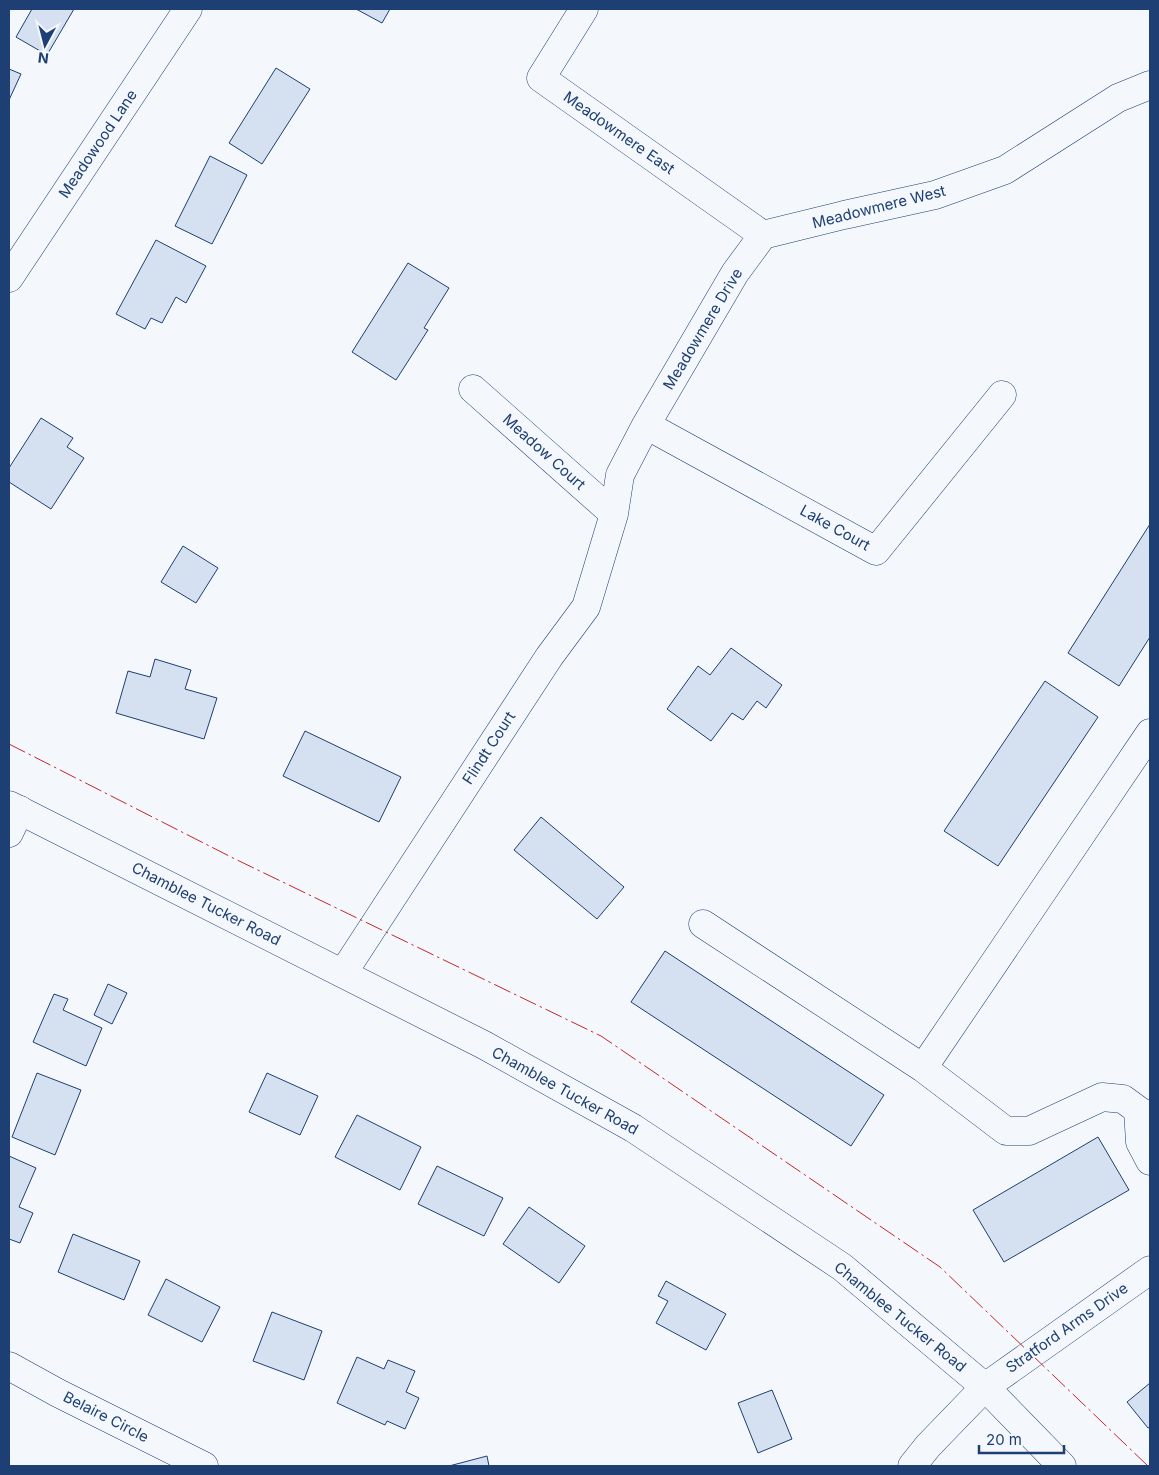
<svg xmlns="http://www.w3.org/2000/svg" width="1159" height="1475" font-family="Inter,sans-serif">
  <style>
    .building { fill: #d5e0f0; stroke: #1d3f73 }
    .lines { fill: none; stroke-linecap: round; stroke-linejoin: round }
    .minor-casing { stroke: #1d3f73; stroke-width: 29 }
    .major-casing { stroke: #1d3f73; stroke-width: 29 }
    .minor { stroke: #f4f7fb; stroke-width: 28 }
    .major { stroke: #f4f7fb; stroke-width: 28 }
    .power { stroke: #c62828; stroke-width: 1; stroke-dasharray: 18 4 2.5 4; stroke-linecap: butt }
    .labels { text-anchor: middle; stroke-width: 4; stroke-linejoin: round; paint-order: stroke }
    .street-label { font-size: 15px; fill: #1d3f73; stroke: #f4f7fb }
  </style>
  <rect width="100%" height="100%" fill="#f4f7fb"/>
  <path class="building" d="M32,9H74L47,55L16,37Z
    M356,9H390L382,23Z
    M276,68L310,89L262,164L229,143Z
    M9,69L21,74L9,100Z
    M210,156L247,175L212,244L175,226Z
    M156,240L206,266L186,303L176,297L162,323L151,318L145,329L116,314Z
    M408,263L449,288L424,328L428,330L396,380L352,352Z
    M41,418L73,438L67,447L84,458L51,509L9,482V468Z
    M1150,524V637L1119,686L1068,653Z
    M183,546L218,568L196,603L161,582Z
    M731,648L782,685L766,708L757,701L743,720L732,713L711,741L667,709L698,666L710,675Z
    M155,659L191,670L185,689L217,698L204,739L116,713L128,671L150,677Z
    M1045,681L1098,717L998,866L944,831Z
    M305,731L401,777L379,822L283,776Z
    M541,817L624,887L597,919L514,850Z
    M665,951L884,1095L851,1146L631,1002Z
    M108,984L127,993L112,1024L94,1015Z
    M54,994L68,999L63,1010L102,1028L86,1066L33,1042Z
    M37,1073L81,1090L55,1155L12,1137Z
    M267,1073L318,1096L300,1135L249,1112Z
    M357,1115L421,1147L400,1190L335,1157Z
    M1098,1137L1129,1190L1004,1262L973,1210Z
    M9,1156L36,1168L19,1207L33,1213L20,1243L9,1239Z
    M437,1166L503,1198L484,1236L418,1204Z
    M529,1207L585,1246L559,1283L503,1244Z
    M73,1234L140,1261L124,1300L58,1272Z
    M166,1279L220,1307L202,1342L148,1315Z
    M666,1281L726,1314L706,1350L656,1323L668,1301L658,1296Z
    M272,1312L322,1331L304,1380L253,1361Z
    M357,1357L384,1369L388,1360L415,1371L406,1392L419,1398L405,1429L387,1421L385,1425L337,1403Z
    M1150,1383V1427L1148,1428L1127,1402Z
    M772,1390L792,1439L758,1453L738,1403Z
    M487,1456L489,1466H449Z"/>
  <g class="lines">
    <g class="minor-casing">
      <path id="minor" d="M584,9L541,78L763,235
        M763,235L844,215L935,195L1005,170L1118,98L1150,85
        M9,278L188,9
        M473,389L614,514
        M646,425L876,551L1002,395
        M1150,733L923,1068L1006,1131H1029L1102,1097L1123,1099L1138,1110L1150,1117
        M9,833L20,810
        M703,924L923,1068
        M343,973L549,657L586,607L614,514L620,475L646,425L735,273L763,235
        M1138,1110L1140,1142L1150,1161
        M9,1366L58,1393L204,1466
        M912,1466L928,1446L985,1387L1150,1270"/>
    </g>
    <g class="major-casing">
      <path id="major" d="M9,805L484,1045L633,1128L842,1267L985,1387L1062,1466"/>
    </g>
    <use href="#minor" class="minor"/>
    <use href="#major" class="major"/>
    <path class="power" d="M9,744L233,858L601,1036L940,1267L1148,1466"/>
  </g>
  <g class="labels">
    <g class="street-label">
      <text transform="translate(619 133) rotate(35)" y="5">Meadowmere East</text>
      <text transform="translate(98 144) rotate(-56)" y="5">Meadowood Lane</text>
      <text transform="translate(879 207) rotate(-14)" y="5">Meadowmere West</text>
      <text transform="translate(703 329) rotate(-59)" y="5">Meadowmere Drive</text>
      <text transform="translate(544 452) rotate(42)" y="5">Meadow Court</text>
      <text transform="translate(835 528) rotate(29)" y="5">Lake Court</text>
      <text transform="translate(489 748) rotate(-57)" y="5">Flindt Court</text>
      <text transform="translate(206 904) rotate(27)" y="5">Chamblee Tucker Road</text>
      <text transform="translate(565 1091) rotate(29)" y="5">Chamblee Tucker Road</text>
      <text transform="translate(900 1317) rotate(39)" y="5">Chamblee Tucker Road</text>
      <text transform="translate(1067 1328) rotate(-35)" y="5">Stratford Arms Drive</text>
      <text transform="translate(106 1417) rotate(27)" y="5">Belaire Circle</text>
    </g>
  </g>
  <rect width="1159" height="1475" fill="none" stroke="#1d3f73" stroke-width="20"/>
  <g transform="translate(45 45) rotate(187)" stroke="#f4f7fb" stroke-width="4" paint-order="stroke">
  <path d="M0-4L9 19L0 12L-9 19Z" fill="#1d3f73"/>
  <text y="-8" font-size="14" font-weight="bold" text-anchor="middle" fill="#1d3f73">N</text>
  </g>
  <path d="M979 1445v8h85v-8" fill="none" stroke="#1d3f73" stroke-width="2.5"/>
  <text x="986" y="1445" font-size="15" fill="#1d3f73" stroke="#f4f7fb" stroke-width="4" paint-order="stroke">20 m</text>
</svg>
